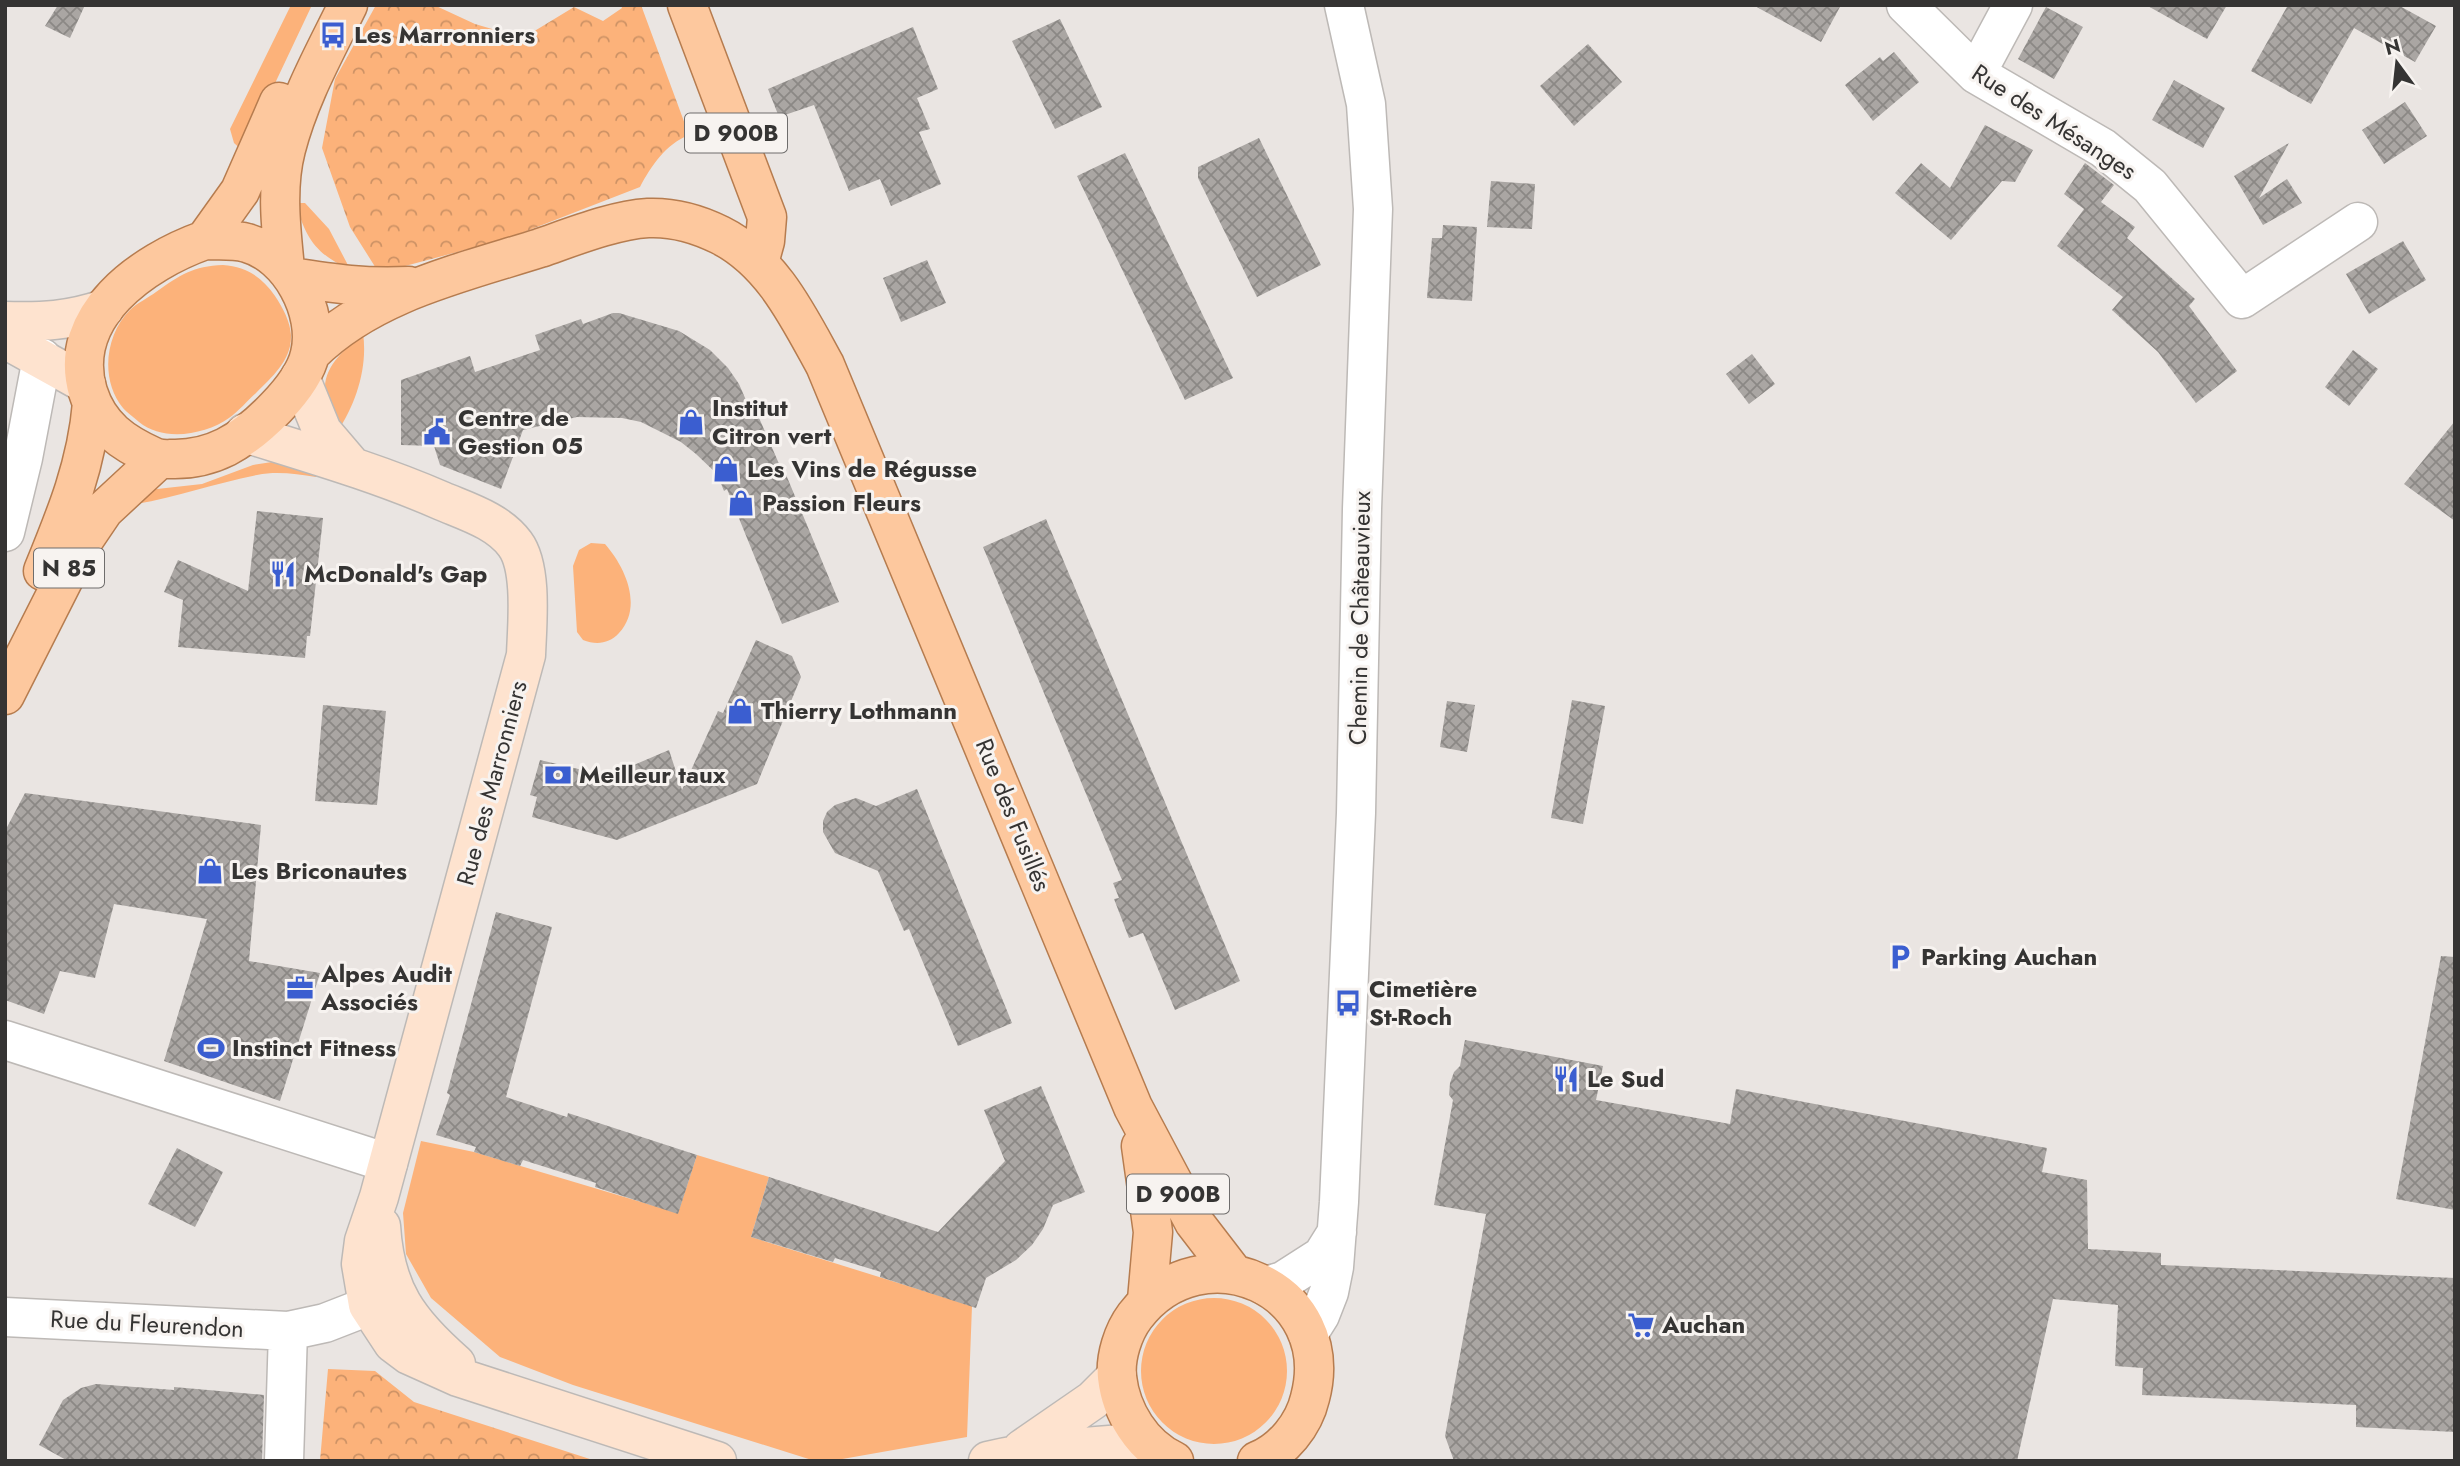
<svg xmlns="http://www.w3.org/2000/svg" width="2460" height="1466" font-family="Jost,sans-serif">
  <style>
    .grass { fill: #fcb27a }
    .park { fill: url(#park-crowns) }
    .building { fill: url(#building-cross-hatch) }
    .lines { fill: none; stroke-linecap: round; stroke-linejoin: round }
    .street-casing { stroke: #bdb9b6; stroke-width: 41 }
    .secondary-casing { stroke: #bdb9b6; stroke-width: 41 }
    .primary-casing { stroke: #b67c4f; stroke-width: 41 }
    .street { stroke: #fff; stroke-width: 38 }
    .secondary { stroke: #fee3cf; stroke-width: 38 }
    .primary { stroke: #fdc89e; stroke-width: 38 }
    .labels { text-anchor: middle; stroke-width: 6; stroke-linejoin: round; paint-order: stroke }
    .shield { fill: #f7f3f0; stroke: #6f6d6c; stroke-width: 2 }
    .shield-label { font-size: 23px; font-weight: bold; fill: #353433 }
    .poi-label { font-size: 24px; font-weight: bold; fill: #353433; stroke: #f7f3f0; text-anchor: start }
    .street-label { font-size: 24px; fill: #353433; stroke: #f7f3f0 }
  </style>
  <defs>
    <pattern id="park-crowns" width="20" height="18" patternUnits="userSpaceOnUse" patternTransform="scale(1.75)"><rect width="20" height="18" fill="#fcb27a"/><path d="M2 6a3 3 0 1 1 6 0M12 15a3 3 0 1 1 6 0" fill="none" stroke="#cd9265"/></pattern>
    <pattern id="building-cross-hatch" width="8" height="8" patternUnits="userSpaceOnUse" patternTransform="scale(1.75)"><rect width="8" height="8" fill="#aaa6a3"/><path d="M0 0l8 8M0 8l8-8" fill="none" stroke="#8b8885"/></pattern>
  </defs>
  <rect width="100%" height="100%" fill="#eae5e2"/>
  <path class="grass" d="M291,5H312L243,151L234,143L230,129Z
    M296,203H305L329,229L350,269C316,255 305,237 296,203Z
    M223,265C247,267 262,277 275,296C283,308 290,321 291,335C292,360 272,377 256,393C247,401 239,411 229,418C205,435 163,442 139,422C134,417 127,413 123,408C100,380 105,335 130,310C137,303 148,298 156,292C180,275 193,266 223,265Z
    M363,333C368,367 356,404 337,432C333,419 325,401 325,388C325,364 347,348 363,333Z
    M272,462L289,464L320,471L316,477C296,474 277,471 257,475C216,483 177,497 136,504L148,490L202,484L253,465Z
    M591,543L605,544C626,568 643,607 619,633C609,644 596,645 583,640L577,632L573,566L579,550Z
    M421,1141L474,1152L678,1213L697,1155L769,1177L751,1237L972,1306L967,1437L831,1461H815L573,1385L500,1357L431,1298L406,1254L403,1213Z
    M1141 1371a73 73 0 1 1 146 0a73 73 0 1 1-146 0Z"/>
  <path class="park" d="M376,5H434L475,24L523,38L574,7L603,21L622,8L621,5H641L689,135C666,144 651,166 640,187L506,239L379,273L350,227L322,148L335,79Z
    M328,1369L375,1371L414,1402L596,1461H320Z"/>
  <path class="building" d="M58,5H85L70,38L45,26Z
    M1753,5H1841L1821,42Z
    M2146,5H2227L2207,39Z
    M2288,5H2398L2436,26L2415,62L2354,28L2311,104L2251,71Z
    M2046,7L2083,27L2054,79L2018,59Z
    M1060,19L1102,107L1055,129L1012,41Z
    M913,27L938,89L917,98L930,129L919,132L941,184L891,206L880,179L849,191L814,105L779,117L768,89Z
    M1588,44L1622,82L1574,126L1540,86Z
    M1894,52L1919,82L1873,121L1845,85L1880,57L1883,61Z
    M2174,80L2225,108L2203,148L2152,120Z
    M2405,102L2427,136L2384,164L2362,130Z
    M1985,125L2033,150L2015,182L2002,181L1951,240L1895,193L1921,163L1950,188Z
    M1259,138L1321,265L1257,297L1198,178V167Z
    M2289,143L2259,198L2287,179L2302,203L2263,225L2234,176Z
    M1125,153L1233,378L1185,400L1077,176Z
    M2085,163L2114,185L2101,202L2135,227L2127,238L2195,299L2189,306L2237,371L2196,403L2158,352L2112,310L2123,297L2057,246L2084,209L2064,194Z
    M1491,181L1535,184L1532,229L1487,227Z
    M1443,225L1477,227L1472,301L1427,298L1432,238H1442Z
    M2403,241L2426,280L2369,314L2346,274Z
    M927,260L946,303L901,322L883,278Z
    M613,313H619L679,331L710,350L728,368L739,384L752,414L756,411L780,466L782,465L839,602L782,624L727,489L724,491L717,474L696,454L681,442L641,422L622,418L577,417L523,430L501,489L440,465L434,446L401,445V380L470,356L475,372L540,350L535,335L581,319L583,324Z
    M2353,350L2378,369L2349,406L2325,387Z
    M1752,354L1775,384L1749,404L1726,374Z
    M2455,421V521L2404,484Z
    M257,511L323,518L310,636H307L305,658L178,647L183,600L164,592L178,560L248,591Z
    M1046,519L1240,981L1175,1010L1143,933L1129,938L1114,899L1119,898L1113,883L1122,880L983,547Z
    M756,640L792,656L801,677L757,784L617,840L532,817L537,797L530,795L540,760L608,776L669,750L682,790L718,711L723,713Z
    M1572,700L1605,706L1583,824L1551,818Z
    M1447,701L1475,705L1467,752L1440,747Z
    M323,705L386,711L377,805L315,801Z
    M917,789L1012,1023L958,1046L909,929L904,931L878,871L835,853L823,832V821L827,812L835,805L856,798L876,806Z
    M25,793L261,825L249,961L320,973L280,1101L164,1061L207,919L114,904L95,978L60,971L44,1014L5,1000V831Z
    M496,912L552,927L506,1097L567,1117L568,1113L697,1155L678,1214L595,1187L596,1183L523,1160L520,1166L474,1152L476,1147L436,1135L450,1095L447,1093Z
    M2441,956L2455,957V1210L2396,1199Z
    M1465,1040L1603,1066L1596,1100L1730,1124L1736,1089L2047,1148L2042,1172L2087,1180L2088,1249L2161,1253V1265L2455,1278V1432L2356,1427V1405L2142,1395L2143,1368L2115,1366L2118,1305L2053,1299L2017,1461H1454L1445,1436L1486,1214L1434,1205L1453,1100L1449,1095L1450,1083L1454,1072L1460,1066Z
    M1041,1086L1085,1192L1053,1205L1043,1229L1032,1245L1016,1260L986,1278L976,1308L880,1277L881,1272L835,1258L833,1262L751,1237L769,1177L938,1232L1005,1161L984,1110Z
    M177,1148L223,1172L195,1227L148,1204Z
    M96,1384L174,1390V1387L264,1395L262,1461H68L39,1445L63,1400L81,1388Z"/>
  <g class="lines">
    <g class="street-casing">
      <path id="street" d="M1906,5L1976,74L2103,148L2150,186L2242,299L2358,222
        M1976,74L2013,5
        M5,532L23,458L42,358
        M5,1040L388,1163
        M1266,1286L1283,1281L1322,1256L1337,1232
        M5,1317L288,1331L325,1323L397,1295
        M1308,1334L1320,1315L1329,1292L1334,1267L1339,1202L1356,813L1362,509L1373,209L1366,104L1344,5
        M284,1461L288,1331"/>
    </g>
    <g class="secondary-casing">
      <path id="secondary" d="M5,321C42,322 69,321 104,309
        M5,339L86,384
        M300,377L322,431L351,465
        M245,433C312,454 378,473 442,501C468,512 498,521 515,544C533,568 527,626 526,655L379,1197L364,1241L361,1264L368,1305L393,1343L409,1355L458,1377L717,1461
        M381,1226C385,1291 408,1322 456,1364
        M1022,1449L1093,1400L1117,1376
        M988,1461C1040,1448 1093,1447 1146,1442"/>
    </g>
    <g class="primary-casing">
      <path id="primary" d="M687,5L767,217L765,241L759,263
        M205,240C219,241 234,239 247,243C290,255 320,312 310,354C303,387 255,432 226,447C210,455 192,459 175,459C167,459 161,460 154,457C123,443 99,427 88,392C65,316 143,262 205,240Z
        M205,240L240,191L279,102
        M285,268C281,229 276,187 286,149C299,98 325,52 348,5
        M292,277C336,284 364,288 409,286
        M311,353C371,293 461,273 540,248C572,237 614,220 648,218C672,217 698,224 720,235C772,261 798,316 825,365L1133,1107L1194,1222L1234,1274
        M43,571C66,515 87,464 92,403
        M5,695L83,541L104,510L159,459
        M1141,1146L1153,1232L1147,1300
        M1174,1461C1142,1446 1121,1412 1117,1377C1115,1357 1123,1332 1135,1316C1203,1227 1339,1289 1310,1398C1304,1424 1283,1451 1257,1461"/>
    </g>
    <use href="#street" class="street"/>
    <use href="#secondary" class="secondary"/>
    <use href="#primary" class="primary"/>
  </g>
  <defs>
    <g id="bus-bare" transform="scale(2.1)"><path d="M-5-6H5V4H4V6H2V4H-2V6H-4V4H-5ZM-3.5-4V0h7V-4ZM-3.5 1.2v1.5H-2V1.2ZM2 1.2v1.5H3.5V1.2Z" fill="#3b5ed0" stroke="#f7f3f0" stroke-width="2.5" paint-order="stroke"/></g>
    <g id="shop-bare" transform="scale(2.1)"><path d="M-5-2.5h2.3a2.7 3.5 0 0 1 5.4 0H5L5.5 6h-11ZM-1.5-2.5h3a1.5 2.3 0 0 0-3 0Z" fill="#3b5ed0" stroke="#f7f3f0" stroke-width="2.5" paint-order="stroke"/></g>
    <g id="civic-bare" transform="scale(2.1)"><path d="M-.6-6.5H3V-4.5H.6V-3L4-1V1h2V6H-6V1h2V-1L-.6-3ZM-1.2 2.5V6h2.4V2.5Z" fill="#3b5ed0" stroke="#f7f3f0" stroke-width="2.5" paint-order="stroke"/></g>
    <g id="restaurant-bare" transform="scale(2.1)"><path d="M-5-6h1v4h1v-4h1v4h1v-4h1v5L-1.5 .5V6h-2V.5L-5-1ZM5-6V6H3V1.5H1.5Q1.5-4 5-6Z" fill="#3b5ed0" stroke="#f7f3f0" stroke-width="2.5" paint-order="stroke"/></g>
    <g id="bank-bare" transform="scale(2.1)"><path d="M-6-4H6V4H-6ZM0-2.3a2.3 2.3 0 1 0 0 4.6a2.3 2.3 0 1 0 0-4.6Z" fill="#3b5ed0" stroke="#f7f3f0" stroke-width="2.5" paint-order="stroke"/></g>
    <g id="parking-bare" transform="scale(2.1)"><path d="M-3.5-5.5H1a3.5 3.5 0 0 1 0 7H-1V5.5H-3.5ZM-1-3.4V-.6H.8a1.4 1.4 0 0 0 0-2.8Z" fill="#3b5ed0" stroke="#f7f3f0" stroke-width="2.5" paint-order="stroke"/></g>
    <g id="office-bare" transform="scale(2.1)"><path d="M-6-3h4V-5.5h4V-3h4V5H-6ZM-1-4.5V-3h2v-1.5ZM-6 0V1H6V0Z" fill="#3b5ed0" stroke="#f7f3f0" stroke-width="2.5" paint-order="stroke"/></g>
    <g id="stadium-bare" transform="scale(2.1)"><path d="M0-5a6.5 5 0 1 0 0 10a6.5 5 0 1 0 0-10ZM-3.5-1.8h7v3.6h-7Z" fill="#3b5ed0" stroke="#f7f3f0" stroke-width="2.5" paint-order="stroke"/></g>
    <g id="supermarket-bare" transform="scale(2.1)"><path d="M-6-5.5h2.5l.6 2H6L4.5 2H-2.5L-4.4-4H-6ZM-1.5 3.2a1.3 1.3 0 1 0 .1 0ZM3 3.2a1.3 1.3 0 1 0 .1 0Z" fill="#3b5ed0" stroke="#f7f3f0" stroke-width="2.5" paint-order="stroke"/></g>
  </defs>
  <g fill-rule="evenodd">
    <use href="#bus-bare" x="333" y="35"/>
    <use href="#shop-bare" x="691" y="422"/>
    <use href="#civic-bare" x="437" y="432"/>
    <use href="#shop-bare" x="726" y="469"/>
    <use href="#shop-bare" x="741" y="503"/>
    <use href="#restaurant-bare" x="283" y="574"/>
    <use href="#shop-bare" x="740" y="711"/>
    <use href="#bank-bare" x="558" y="775"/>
    <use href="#shop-bare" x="210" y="871"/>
    <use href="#parking-bare" x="1900" y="957"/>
    <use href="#office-bare" x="300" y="988"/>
    <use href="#bus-bare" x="1348" y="1003"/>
    <use href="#stadium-bare" x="211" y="1048"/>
    <use href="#restaurant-bare" x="1566" y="1079"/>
    <use href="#supermarket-bare" x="1641" y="1325"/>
  </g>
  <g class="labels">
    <g class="shield">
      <rect x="685" y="113.5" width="102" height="39" rx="5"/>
      <rect x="34" y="548.5" width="70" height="39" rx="5"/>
      <rect x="1127" y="1174.5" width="102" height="39" rx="5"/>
    </g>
    <g class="shield-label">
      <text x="736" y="141">D 900B</text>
      <text x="69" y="576">N 85</text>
      <text x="1178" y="1202">D 900B</text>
    </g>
    <g class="poi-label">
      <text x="354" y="43">Les Marronniers</text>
      <text x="712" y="416">Institut<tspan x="712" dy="28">Citron vert</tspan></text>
      <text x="458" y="426">Centre de<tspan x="458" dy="28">Gestion 05</tspan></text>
      <text x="747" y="477">Les Vins de Régusse</text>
      <text x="762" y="511">Passion Fleurs</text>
      <text x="304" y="582">McDonald's Gap</text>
      <text x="761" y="719">Thierry Lothmann</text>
      <text x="579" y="783">Meilleur taux</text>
      <text x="231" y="879">Les Briconautes</text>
      <text x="1921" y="965">Parking Auchan</text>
      <text x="321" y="982">Alpes Audit<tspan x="321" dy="28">Associés</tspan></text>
      <text x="1369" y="997">Cimetière<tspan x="1369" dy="28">St-Roch</tspan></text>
      <text x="232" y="1056">Instinct Fitness</text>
      <text x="1587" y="1087">Le Sud</text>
      <text x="1662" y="1333">Auchan</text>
    </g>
    <g class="street-label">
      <text transform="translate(2054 122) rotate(33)" y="8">Rue des Mésanges</text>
      <text transform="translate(1360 618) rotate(-89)" y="8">Chemin de Châteauvieux</text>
      <text transform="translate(492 783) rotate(-75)" y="8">Rue des Marronniers</text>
      <text transform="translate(1013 815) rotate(68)" y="8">Rue des Fusillés</text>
      <text transform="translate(147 1324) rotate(3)" y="8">Rue du Fleurendon</text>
    </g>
  </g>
  <rect width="2460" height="1466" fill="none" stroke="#353433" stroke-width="14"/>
  <g transform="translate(2397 63) rotate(345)" stroke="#f7f3f0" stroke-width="5" paint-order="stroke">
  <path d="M0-5L12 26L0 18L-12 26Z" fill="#353433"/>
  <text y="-10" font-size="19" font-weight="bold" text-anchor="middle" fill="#353433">N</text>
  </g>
</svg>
